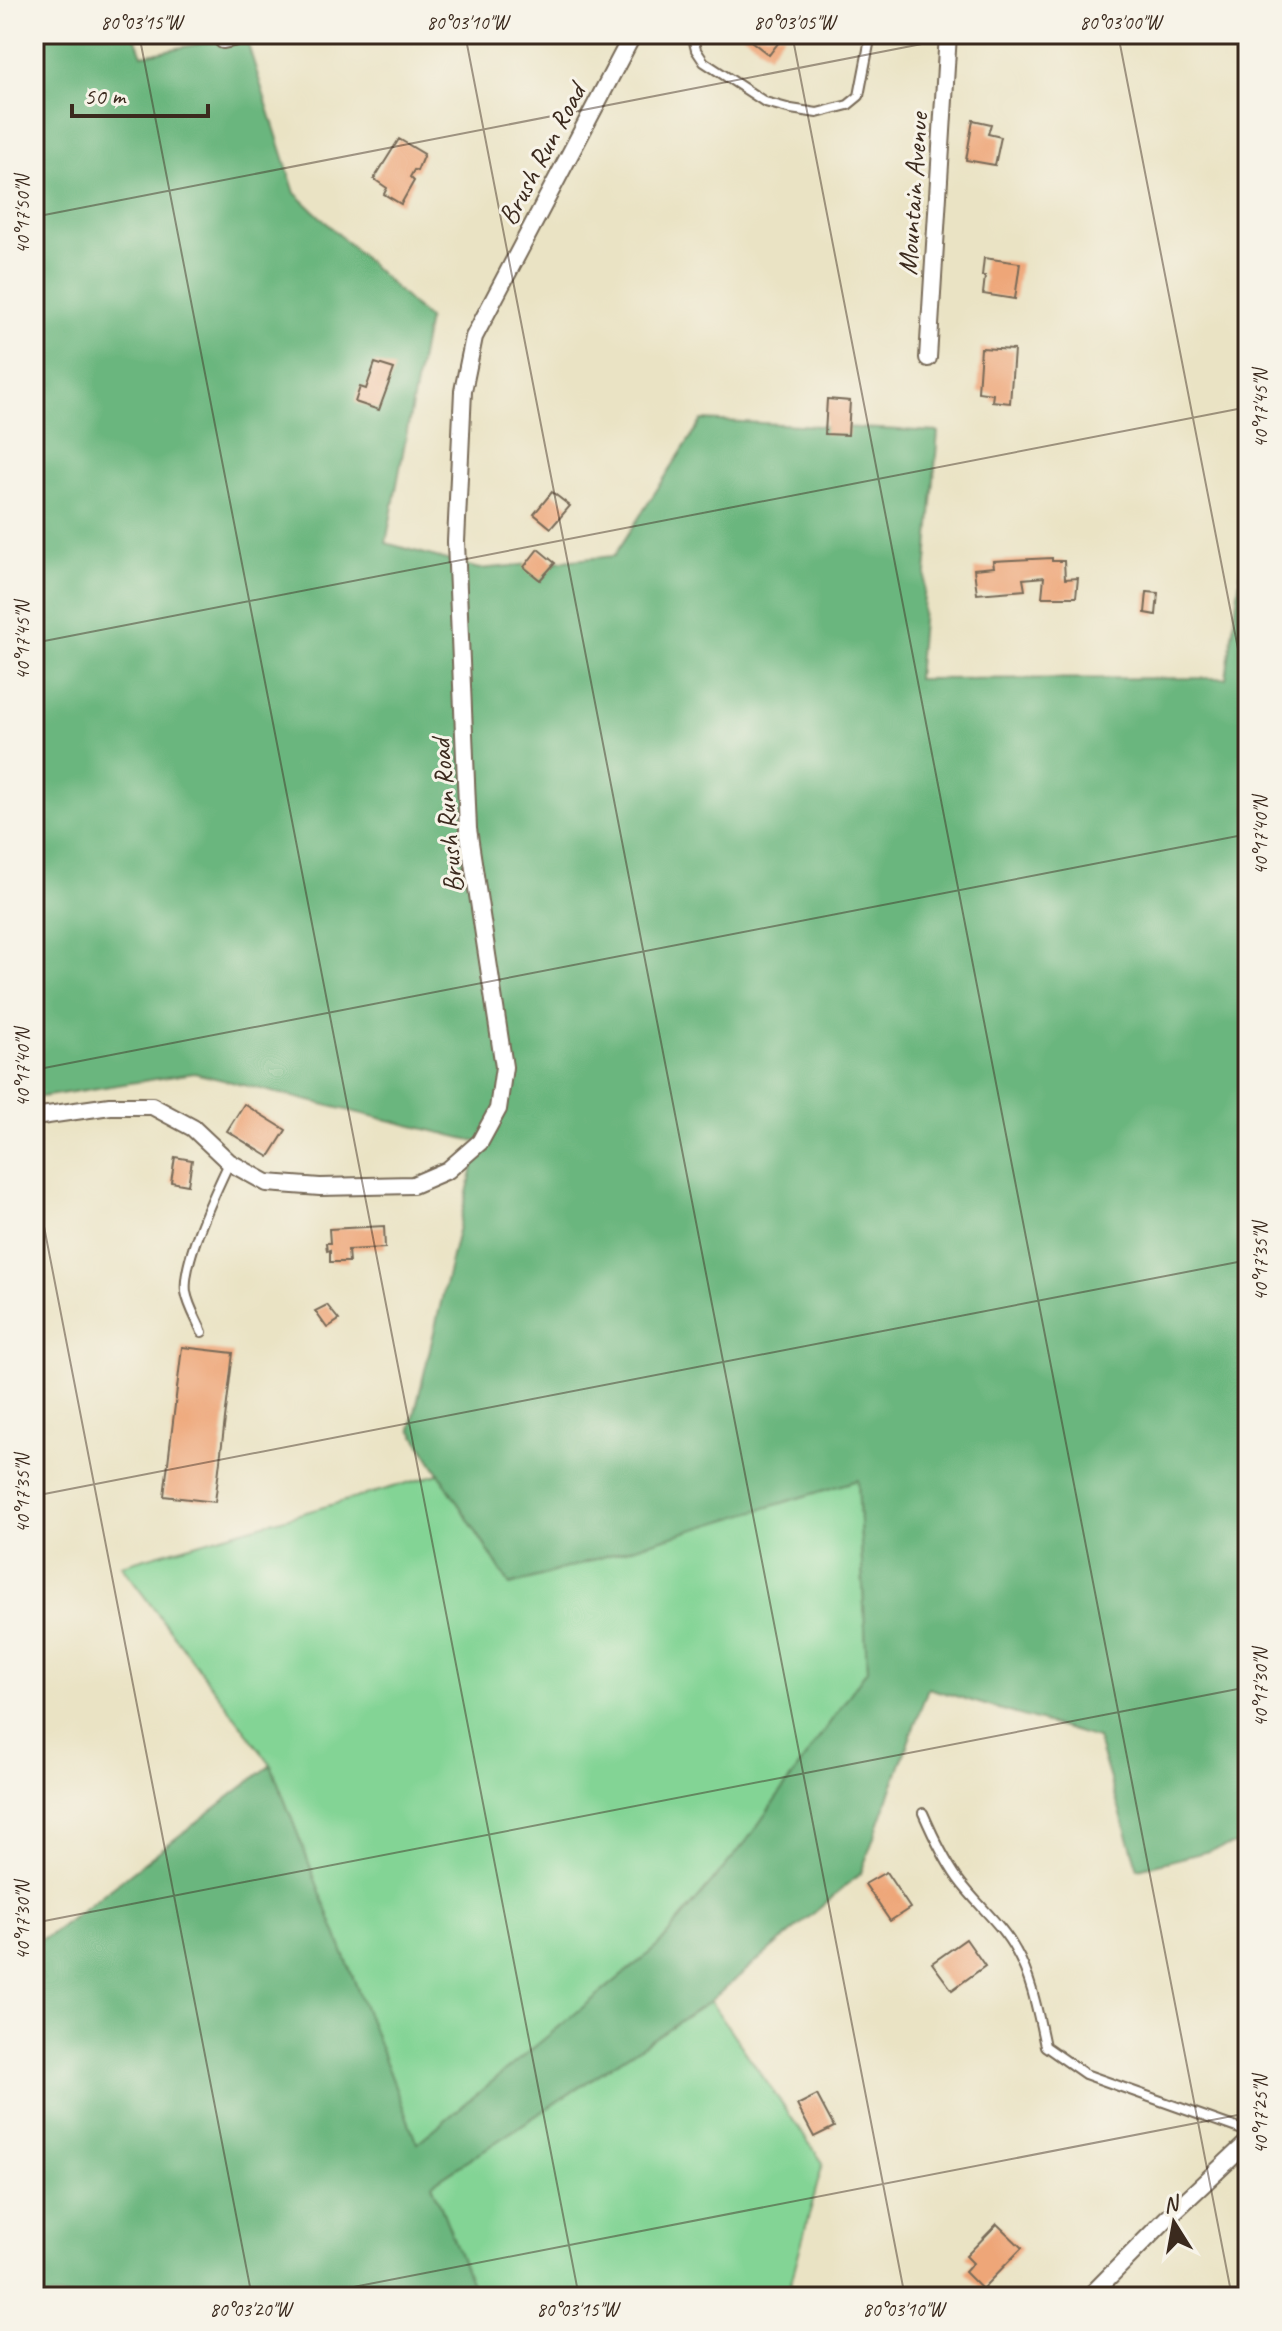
<svg xmlns="http://www.w3.org/2000/svg" width="1282" height="2331" font-family="Caveat,sans-serif">
  <style>
    .green { fill: #83d495; stroke: #5f7f5a; stroke-width: 2 }
    .forest { fill: #6ab67e; stroke: #52704e; stroke-width: 2 }
    .building { fill: #eea678 }
    .lines { fill: none; stroke-linecap: round; stroke-linejoin: round }
    .service-casing { stroke: #786b58; stroke-width: 12 }
    .minor-casing { stroke: #786b58; stroke-width: 20 }
    .service { stroke: #fff; stroke-width: 8 }
    .minor { stroke: #fff; stroke-width: 16 }
    .ticks { fill: none; stroke: #3b2a1e; stroke-width: 2; stroke-opacity: 0.45 }
    .labels { text-anchor: middle; stroke-width: 6; stroke-linejoin: round; paint-order: stroke }
    .street-label { font-size: 28px; fill: #3b2a1e; stroke: #f7f3e8 }
    .neatline { fill: none; stroke: #3b2a1e; stroke-width: 3 }
    .ticks-label { font-size: 20px; text-anchor: middle; fill: #3b2a1e }
  </style>
  <rect width="100%" height="100%" fill="#f7f3e8"/>
  <filter id="ink" filterUnits="userSpaceOnUse"><feTurbulence type="fractalNoise" baseFrequency=".0125" numOctaves="2"/><feDisplacementMap in="SourceGraphic" scale="16" xChannelSelector="R" yChannelSelector="G"/><feConvolveMatrix kernelMatrix="1 2 1 2 8 2 1 2 1" color-interpolation-filters="sRGB"/></filter>
  <filter id="wash" filterUnits="userSpaceOnUse"><feTurbulence type="fractalNoise" baseFrequency=".006" numOctaves="4" result="noise"/><feDisplacementMap in="SourceGraphic" scale="32" xChannelSelector="R" yChannelSelector="G"/><feGaussianBlur stdDeviation="1.8" result="paint"/><feColorMatrix in="noise" values="0 0 0 0 0 0 0 0 0 0 0 0 0 0 0 0 0 1.4 0 .05"/><feComposite in="paint" operator="in"/></filter>
  <g filter="url(#wash)">
    <rect width="100%" height="100%" fill="#eae3c4"/>
    <path class="green" d="M439,1474L510,1585L858,1479L867,1670L746,1842L658,1946L417,2144L271,1765L121,1565Z
      M710,2001L823,2163L787,2297H476L432,2184Z"/>
    <path class="forest" d="M34,34H134L142,55L245,35L295,193L428,319L386,543L479,569L614,556L702,420L938,432L917,679L1226,678L1248,523V1841L1138,1869L1097,1738L928,1688L861,1873L710,2001L432,2184L476,2297H34V1941L50,1935L271,1765L417,2143L658,1946L746,1842L867,1670L858,1480L510,1585L411,1429L479,1142L194,1073L34,1098Z"/>
    <g id="blocks">
      <path class="building" d="M742,34H785L769,55Z
        M973,120L991,124L988,134L1001,137L995,165L966,160Z
        M399,139L424,154L417,171L414,170L410,177L414,181L401,204L384,194L387,188L374,179Z
        M984,258L1020,263L1015,299L983,294L985,276H982Z
        M981,348L1014,350L1010,403L992,401L993,394L978,392Z
        M375,363L394,369L379,410L355,402L360,387L366,389Z
        M827,399L850,401L848,435L825,434Z
        M552,492L570,506L551,528L534,514Z
        M538,549L555,563L540,580L524,567Z
        M1052,558V561H1064L1065,579L1078,578L1076,597H1042L1044,577L1023,579L1025,590L977,594L974,569L994,567L993,561Z
        M1147,592L1158,593L1156,615L1145,613Z
        M244,1104L286,1130L269,1157L227,1131Z
        M175,1157L192,1160L188,1185L171,1182Z
        M384,1226L385,1248L348,1250L349,1262H330V1250L327,1251L326,1243H330L329,1229Z
        M327,1305L339,1320L327,1328L315,1311Z
        M182,1347L233,1353L215,1502L164,1496Z
        M886,1872L910,1908L890,1921L865,1884Z
        M966,1939L985,1966L952,1990L932,1963Z
        M817,2095L834,2127L814,2137L797,2105Z
        M997,2224L1022,2248L982,2289L965,2272L973,2263L966,2256Z"/>
    </g>
  </g>
  <g filter="url(#ink)">
    <use href="#blocks" fill-opacity="0" stroke="#786b58" stroke-width="2"/>
    <g class="lines">
      <g class="service-casing">
        <path id="service" d="M692,34L696,50L704,62L765,102L791,109L817,113L848,105L859,96L871,34
          M202,1332C197,1320 188,1305 186,1292C182,1261 215,1193 229,1163
          M923,1813C933,1836 943,1858 958,1879C976,1904 1001,1923 1016,1951C1032,1979 1038,2014 1045,2046L1085,2074L1248,2132"/>
      </g>
      <g class="minor-casing">
        <path id="minor" d="M223,40L252,34
          M928,358L948,34
          M34,1117L110,1106H152L193,1128L229,1162L267,1183L320,1187L413,1185L448,1170L480,1142L498,1109L504,1067L468,829L456,542L463,391L474,337L633,34
          M1089,2297L1166,2219L1248,2142"/>
      </g>
      <use href="#service" class="service"/>
      <use href="#minor" class="minor"/>
    </g>
  </g>
  <path class="ticks" d="M139,34L579,2297M465,34L905,2297M792,34L1232,2297M1118,34L1248,700M34,217L973,34M34,643L1248,407M34,1070L1248,834M34,1175L252,2297M34,1496L1248,1260M34,1923L1248,1687M302,2297L1248,2113"/>
  <g class="labels">
    <g class="street-label">
      <text transform="translate(541 154) rotate(-62)" y="10">Brush Run Road</text>
      <text transform="translate(912 194) rotate(-86)" y="10">Mountain Avenue</text>
      <text transform="translate(446 816) rotate(-95)" y="10">Brush Run Road</text>
    </g>
  </g>
  <rect width="1282" height="2331" fill="none" stroke="#f7f3e8" stroke-width="88"/>
  <g transform="translate(1174 2223) rotate(349)" stroke="#f7f3e8" stroke-width="6" paint-order="stroke">
  <path d="M0-6L14 30L0 20L-14 30Z" fill="#3b2a1e"/>
  <text y="-12" font-size="22" font-weight="bold" text-anchor="middle" fill="#3b2a1e">N</text>
  </g>
  <path d="M72 104v12h136v-12" fill="none" stroke="#3b2a1e" stroke-width="4"/>
  <text x="84" y="104" font-size="24" fill="#3b2a1e" stroke="#f7f3e8" stroke-width="6" paint-order="stroke">50 m</text>
  <rect x="44" y="44" width="1194" height="2243" class="neatline"/>
  <g class="ticks-label">
    <text x="141" y="29">80°03'15"W</text>
    <text x="467" y="29">80°03'10"W</text>
    <text x="794" y="29">80°03'05"W</text>
    <text x="1120" y="29">80°03'00"W</text>
    <text transform="translate(22 215) rotate(-90)" y="7">40°17'50"N</text>
    <text transform="translate(1260 409) rotate(-90)" y="7">40°17'45"N</text>
    <text transform="translate(22 641) rotate(-90)" y="7">40°17'45"N</text>
    <text transform="translate(1260 836) rotate(-90)" y="7">40°17'40"N</text>
    <text transform="translate(22 1068) rotate(-90)" y="7">40°17'40"N</text>
    <text transform="translate(1260 1262) rotate(-90)" y="7">40°17'35"N</text>
    <text transform="translate(22 1494) rotate(-90)" y="7">40°17'35"N</text>
    <text transform="translate(1260 1688) rotate(-90)" y="7">40°17'30"N</text>
    <text transform="translate(22 1921) rotate(-90)" y="7">40°17'30"N</text>
    <text transform="translate(1260 2115) rotate(-90)" y="7">40°17'25"N</text>
    <text x="250" y="2316">80°03'20"W</text>
    <text x="577" y="2316">80°03'15"W</text>
    <text x="903" y="2316">80°03'10"W</text>
  </g>
</svg>
